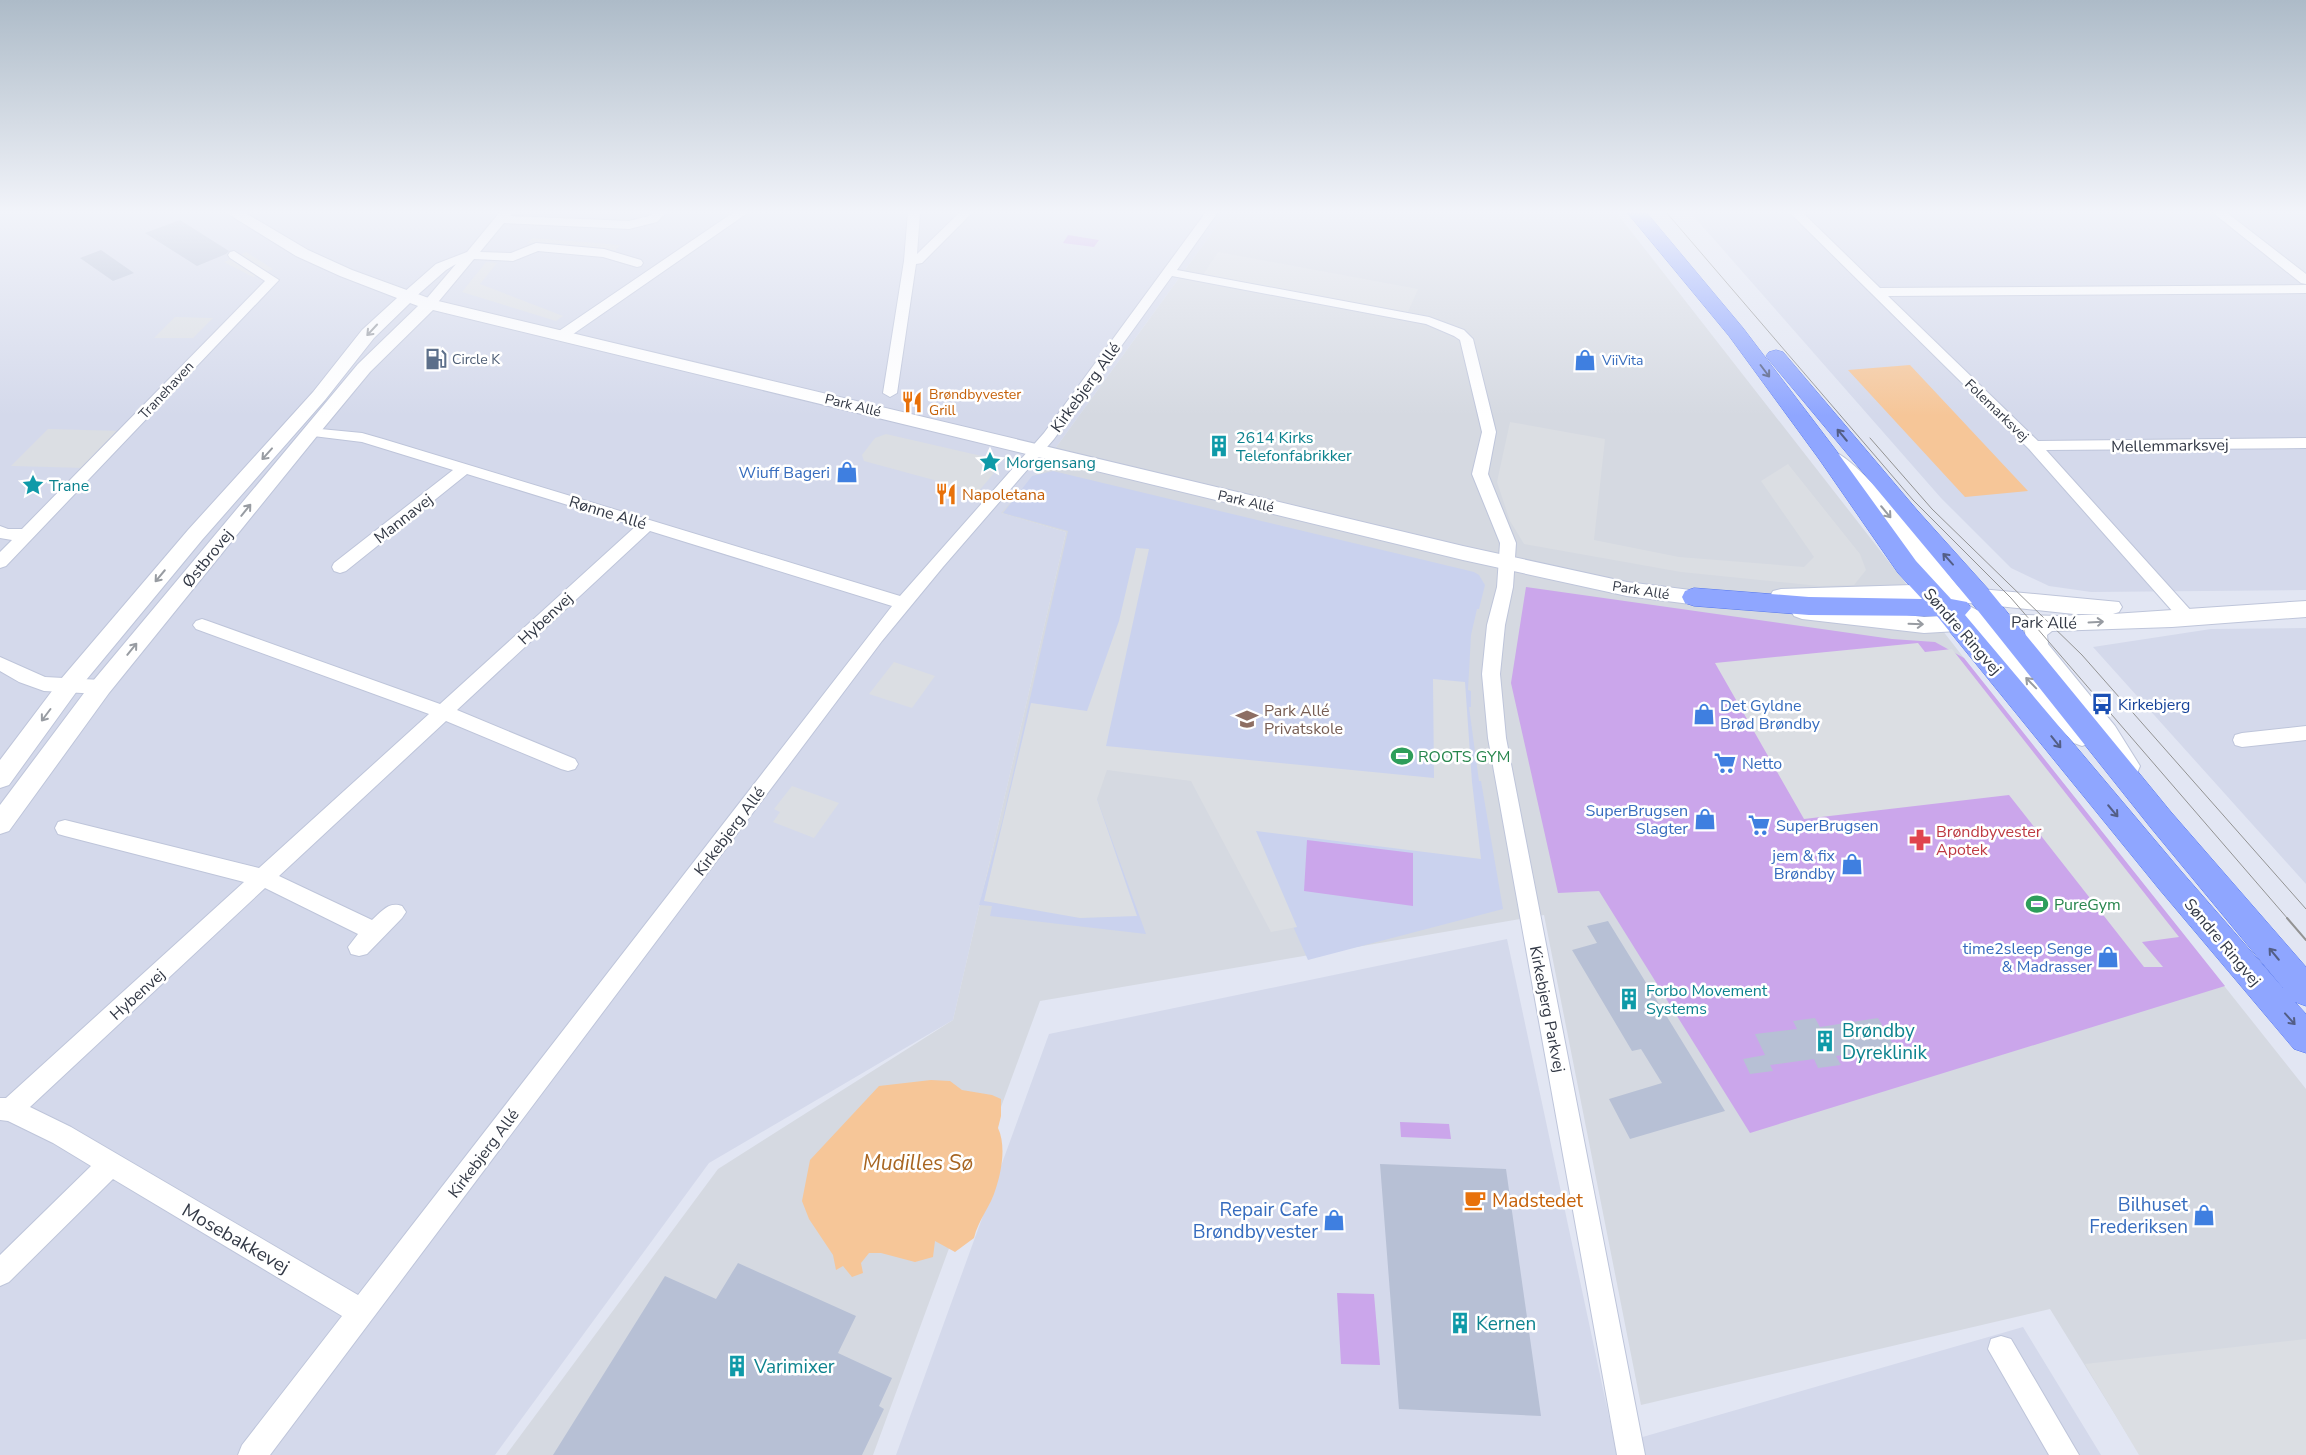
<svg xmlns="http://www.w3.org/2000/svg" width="2306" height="1455" font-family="'Nunito Sans',sans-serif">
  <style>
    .residential { fill: #d4d9eb }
    .industrial { fill: #d5d9e1 }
    .education { fill: #cad2ee }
    .green { fill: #cba6eb }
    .parking { fill: #dbdee3 }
    .water { fill: #f6c698 }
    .building { fill: #b7c0d5 }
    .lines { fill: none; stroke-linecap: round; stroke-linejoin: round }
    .minor-casing { stroke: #bec5da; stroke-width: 2 }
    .tertiary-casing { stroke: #bec5da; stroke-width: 2 }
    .primary-casing { stroke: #57e; stroke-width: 1 }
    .minor { fill: #fff; fill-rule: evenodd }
    .tertiary { fill: #fff; fill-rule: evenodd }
    .primary { fill: #8fa6ff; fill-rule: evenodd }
    .tram-far1 { stroke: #939393; stroke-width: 1 }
    .tram { stroke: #939393; stroke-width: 2 }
    .oneway { stroke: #989ca2 }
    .oneway2 { stroke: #535e86 }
    .labels { text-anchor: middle; stroke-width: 5; stroke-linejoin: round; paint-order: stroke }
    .far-service-label { font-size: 14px; fill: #4e5e75; stroke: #fff; text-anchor: start }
    .far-shop-label { font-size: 14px; fill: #366cbe; stroke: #fff; text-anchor: start }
    .far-street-label { font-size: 14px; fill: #323845; stroke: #fff }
    .far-food-label { font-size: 14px; fill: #c56008; stroke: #fff; text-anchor: start }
    .street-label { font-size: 16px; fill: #323845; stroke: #fff }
    .culture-label { font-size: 16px; fill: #0d838f; stroke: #fff; text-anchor: start }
    .shop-label { font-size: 16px; fill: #366cbe; stroke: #fff; text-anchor: end }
    .food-label { font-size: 16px; fill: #c56008; stroke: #fff; text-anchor: start }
    .transit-label { font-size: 16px; fill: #164399; stroke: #fff; text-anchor: start }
    .education-label { font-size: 16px; fill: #785e54; stroke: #fff; text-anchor: start }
    .leisure-label { font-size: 16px; fill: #27864d; stroke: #fff; text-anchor: start }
    .health-label { font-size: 16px; fill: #be3a42; stroke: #fff; text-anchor: start }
    .near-culture-label { font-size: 19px; fill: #0d838f; stroke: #fff; text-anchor: start }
    .near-food-label { font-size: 19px; fill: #c56008; stroke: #fff; text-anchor: start }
    .near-shop-label { font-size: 19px; fill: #366cbe; stroke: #fff; text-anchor: end }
    .near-street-label { font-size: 19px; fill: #323845; stroke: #fff }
    .near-water-label { font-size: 21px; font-style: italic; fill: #a86521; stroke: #fff }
  </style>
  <rect width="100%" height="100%" fill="#e2e6f3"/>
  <path class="residential" d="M0,212H1227L1038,472L1002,513L1066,532L953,1020L709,1163L495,1455H0Z
    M1690,212H2306V590L2091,592L2049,586L2011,568L1941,498Z
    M2306,628V884L2093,647L2211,629Z
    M1507,939L1615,1445L2023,1327L2101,1455H896L1049,1034Z"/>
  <path class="industrial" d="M1227,212H1616L1964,658L2306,1089V1455H2140L2050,1309L1641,1405L1544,915L1040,1001L873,1455H506L718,1169L953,1020L1066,532L1001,513L1038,472Z"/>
  <path class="education" d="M1053,471L1474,572L1479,575L1485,585L1479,609H1477L1471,635L1468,690L1471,691V707H1469L1479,781H1481L1503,909L1308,960L1236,798L1237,770L1099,761L1097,799L1146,934L990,916L992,906L979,905L1002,822L1068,531L1003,513L1032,476Z"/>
  <path class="green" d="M1068,235L1099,240L1094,247L1063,243Z
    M1526,587L1892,639L1935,642L1964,658L2225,986L1750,1133L1599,891L1558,893L1511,683Z
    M1307,840L1413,853V906L1304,891Z
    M1400,1122L1449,1124L1451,1139L1401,1137Z
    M1337,1293L1374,1294L1380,1365L1341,1364Z"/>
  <path class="parking" d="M533,238L620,245L615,251L527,243Z
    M246,252L273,269L253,277L224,262Z
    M1218,252L1418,289L1407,314L1203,275Z
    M486,262L497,263L480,284L563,316L556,321L462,292Z
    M175,317L213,318L193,338H154Z
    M1510,422L1605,439L1594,540L1679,557L1804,567L1814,557L1761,481L1788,464L1860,554L1866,570L1854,585L1819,586L1681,572L1524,544L1510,521L1497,482Z
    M48,429L123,431L86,468L11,466Z
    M886,434L986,457L983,463L994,473L978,492L864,461L862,455L875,438Z
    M1136,548L1149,549L1106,746L1434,778L1433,679L1465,682L1472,782L1481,859L1256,831L1297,927L1271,932L1191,781L1107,770L1097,799L1137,916L1080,918L984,901L1031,703L1087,711L1119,621Z
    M1918,643L1925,652L1952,649L2179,937L2142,942L2163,967H2144L2009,795L1804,819L1715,663Z
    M894,662L935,676L912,708L869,694Z
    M792,786L839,803L814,838L773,822L780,812L774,809Z
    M2306,1339V1455H2139L2085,1364Z"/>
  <path class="water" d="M1910,365L2028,491L1965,497L1848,370Z
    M931,1080L950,1081L962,1090L992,1095L1001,1099V1116L998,1128C1006,1145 1002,1170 996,1188C991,1206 978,1220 974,1238L955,1252L935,1241L933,1257L915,1262L881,1253H869L861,1263L863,1273L852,1277L843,1266L836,1270L833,1255L809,1219L802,1201L810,1160L879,1086Z"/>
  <path class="building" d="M180,220L229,251L226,254L197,266L145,233Z
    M101,250L134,273L113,281L80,258Z
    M1608,921L1725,1111L1630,1139L1609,1099L1662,1083L1641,1049L1632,1051L1572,950L1597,943L1587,926Z
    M1815,1018L1820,1027L1878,1018L1895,1048L1836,1056L1841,1065L1818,1068L1814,1059L1770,1065L1773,1071L1750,1074L1743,1059L1765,1055L1755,1034L1797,1029L1793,1021Z
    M1380,1164L1506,1169L1541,1416L1399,1409Z
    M738,1263L856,1316L838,1353L892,1378L879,1406L884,1409L862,1455H553L665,1276L716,1299Z"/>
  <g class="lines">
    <g class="minor-casing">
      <path id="minor" d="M500,212H513L510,216L629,221L649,216L653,212H667L657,222L629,229L504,223L480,252L511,253L536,243L604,249L641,260L643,263L641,266L637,267L603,257L538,251L513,261L474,259L434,307L429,308L422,304L456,264L446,270L413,299H403L401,296L403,293L436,264L467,252Z
        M734,212H749L566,339H556L554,336L556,333Z
        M908,212H920L917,254L960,212H973L922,263L916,264L897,393L890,397L883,393L904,261Z
        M1206,212H1218L1177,270L1429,317L1464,330L1473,339L1496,432L1488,474L1516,543L1513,587L1505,625L1500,674L1506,738L1645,1455H1617L1488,738L1482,674L1487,625L1497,587L1500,543L1472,474L1482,432L1460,340L1454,336L1426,324L1172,276L1054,439L943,567L882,641L270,1455H238L242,1445L342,1316L113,1179L9,1282L0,1286V1255L91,1166L53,1143L8,1121L0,1120V1098H6L244,882L65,836L58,834L55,828L58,822L65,820L259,868L429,714L196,629L193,625L196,621L202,619L208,621L440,704L636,526L467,474L346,571L340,573L334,571L332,567L334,563L453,470L362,442L305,435L303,432L305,429L310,428L362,433L383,439L900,596L1044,433ZM650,531L892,606L358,1295L71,1127L30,1107L265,888L358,934L348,947L351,954L359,956L367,954L402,918L406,912L402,906C389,901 382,911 372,920L279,876L446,721L561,769L568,771L575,769L578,764L575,759L457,710Z
        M1789,212H1802L1880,288L2306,285V293L1888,296L2038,441L2306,438V448L2046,450L2194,614L2197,618L2194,622L2188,624L2182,622L2029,449Z
        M2212,212H2226L2306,274V284L2301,283Z
        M234,251L279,280L6,566L0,568V552L12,540L0,538V526L8,529H22L265,281L230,258L228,255L230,252Z
        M0,657L45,677L101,680L107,682L110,687L107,692L101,694L44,691L19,682L0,671Z
        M2306,726V740L2242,747L2235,745L2233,740L2235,735L2242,733Z
        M2001,1336L2011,1339L2079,1455H2049L1988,1349L1991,1339Z"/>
    </g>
    <g class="tertiary-casing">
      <path id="tertiary" d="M225,212H244L308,250L352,270L434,300L1463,546L1627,582L1714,593L1722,595L1725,600L1722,605L1714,607L1627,596L1463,560L433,310L370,372L317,436L109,693L9,831L0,834V805L93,681L358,364L418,306L410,303L374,338L325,400L202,540L77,691L9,785L0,788V760L61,679L188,530L313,392L362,330L397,298L340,276L296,256Z
        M1830,450C1861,458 1935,559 1959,587L2119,602L2122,607L2119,612L2113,614L2306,601V617L2172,627L2052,631L2047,635L2048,644L2115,726L2140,766L2137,773L2128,775L2119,773L2099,738L2029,652L2026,646L2025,630L1997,629L2017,653L2090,731L2094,737L2090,743L2082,746L2074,743L2001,665L1974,630L1924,633L1802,619L1794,616L1791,611L1794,606L1802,603L1924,617L1959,615L1961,609L1969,606L1985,614L2060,616L2104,614H2074L1969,603L1960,606L1949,602L1913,599L1781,603L1773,601L1770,596L1773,591L1781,589L1913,585L1934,586L1854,486L1823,460L1820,456L1823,452Z"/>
    </g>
    <g class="primary-casing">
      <path id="primary" d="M1627,212H1646L1743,328L1835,449L1916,561L1951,599L1967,602L1971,608L1965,615L2181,871L2283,988L2151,828L1971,602L1769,360L1766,356L1769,352L1776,350L1783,352L1917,510L1989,590L2171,812L2306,967V1006L2295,1002L2306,1014V1053L2294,1049L2159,889L1937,616L1809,615L1694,606L1685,603L1682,597L1685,591L1694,588L1809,597L1922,599L1898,573L1819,459L1729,336Z"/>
    </g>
    <use href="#minor" class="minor"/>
    <use href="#tertiary" class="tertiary"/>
    <use href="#primary" class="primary"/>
    <path class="tram-far1" d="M1666,212L1913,500L2011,598L2288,919
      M1870,438L1932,509L2082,655L2306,909"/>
    <path class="tram" d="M2287,918L2306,940"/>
  </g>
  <defs><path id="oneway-shaft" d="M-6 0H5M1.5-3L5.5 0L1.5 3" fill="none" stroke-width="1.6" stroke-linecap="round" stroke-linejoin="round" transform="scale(1.25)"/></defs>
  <g class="oneway">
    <use href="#oneway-shaft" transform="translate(372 330) rotate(133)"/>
    <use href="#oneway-shaft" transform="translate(267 454) rotate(132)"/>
    <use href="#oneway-shaft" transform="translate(246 510) rotate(-51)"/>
    <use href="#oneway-shaft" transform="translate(1886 512) rotate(50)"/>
    <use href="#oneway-shaft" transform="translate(160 576) rotate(130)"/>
    <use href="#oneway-shaft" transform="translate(2096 622) rotate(-3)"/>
    <use href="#oneway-shaft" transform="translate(1916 624) rotate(2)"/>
    <use href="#oneway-shaft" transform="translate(132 649) rotate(-51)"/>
    <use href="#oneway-shaft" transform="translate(2031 683) rotate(-134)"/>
    <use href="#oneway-shaft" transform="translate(46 715) rotate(127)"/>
  </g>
  <g class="oneway2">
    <use href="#oneway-shaft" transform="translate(1765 371) rotate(53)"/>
    <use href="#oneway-shaft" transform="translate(1842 435) rotate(-130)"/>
    <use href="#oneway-shaft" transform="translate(1948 559) rotate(-132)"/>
    <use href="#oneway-shaft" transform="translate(2056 742) rotate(51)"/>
    <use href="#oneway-shaft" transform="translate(2113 811) rotate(50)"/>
    <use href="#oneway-shaft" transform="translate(2274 954) rotate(-130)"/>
    <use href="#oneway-shaft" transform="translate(2290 1019) rotate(48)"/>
  </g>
  <linearGradient id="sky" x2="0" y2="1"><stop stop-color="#adbbc8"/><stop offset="0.51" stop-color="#f2f4fa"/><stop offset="1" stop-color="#f2f4fa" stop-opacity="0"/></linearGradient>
  <rect width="2306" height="416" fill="url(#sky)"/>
  <defs>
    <g id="fuel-bare" transform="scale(1.725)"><path d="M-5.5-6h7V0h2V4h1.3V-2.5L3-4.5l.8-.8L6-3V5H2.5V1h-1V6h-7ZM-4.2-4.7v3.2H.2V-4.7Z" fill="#5c6f8a" stroke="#fff" stroke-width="2.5" paint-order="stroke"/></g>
    <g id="shop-bare" transform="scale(1.725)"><path d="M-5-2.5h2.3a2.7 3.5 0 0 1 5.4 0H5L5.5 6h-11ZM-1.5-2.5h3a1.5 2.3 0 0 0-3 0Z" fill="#3f7fe0" stroke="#fff" stroke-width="2.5" paint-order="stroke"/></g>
    <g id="restaurant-bare" transform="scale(1.725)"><path d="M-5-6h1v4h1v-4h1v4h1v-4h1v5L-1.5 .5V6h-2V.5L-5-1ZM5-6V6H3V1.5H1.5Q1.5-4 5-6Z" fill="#e8710a" stroke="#fff" stroke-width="2.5" paint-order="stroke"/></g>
    <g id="building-bare" transform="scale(1.725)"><path d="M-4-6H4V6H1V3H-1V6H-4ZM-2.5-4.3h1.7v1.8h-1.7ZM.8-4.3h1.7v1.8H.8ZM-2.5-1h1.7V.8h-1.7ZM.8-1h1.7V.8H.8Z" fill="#0f9aa8" stroke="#fff" stroke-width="2.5" paint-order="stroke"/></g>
    <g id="sight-bare" transform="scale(1.725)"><path d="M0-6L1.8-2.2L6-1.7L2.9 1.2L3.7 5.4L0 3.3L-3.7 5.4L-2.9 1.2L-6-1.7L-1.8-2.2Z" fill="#0f9aa8" stroke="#fff" stroke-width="2.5" paint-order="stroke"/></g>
    <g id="bus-bare" transform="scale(1.725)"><path d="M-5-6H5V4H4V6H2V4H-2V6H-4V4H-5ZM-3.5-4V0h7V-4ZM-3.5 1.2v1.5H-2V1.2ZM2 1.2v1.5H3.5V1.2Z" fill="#1a4fb4" stroke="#fff" stroke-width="2.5" paint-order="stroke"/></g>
    <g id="school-bare" transform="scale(1.725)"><path d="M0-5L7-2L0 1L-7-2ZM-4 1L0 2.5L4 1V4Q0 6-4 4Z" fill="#8d6e63" stroke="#fff" stroke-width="2.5" paint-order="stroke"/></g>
    <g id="stadium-bare" transform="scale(1.725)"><path d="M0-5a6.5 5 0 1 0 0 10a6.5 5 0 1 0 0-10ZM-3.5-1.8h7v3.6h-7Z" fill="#2e9e5b" stroke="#fff" stroke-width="2.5" paint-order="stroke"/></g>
    <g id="supermarket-bare" transform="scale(1.725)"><path d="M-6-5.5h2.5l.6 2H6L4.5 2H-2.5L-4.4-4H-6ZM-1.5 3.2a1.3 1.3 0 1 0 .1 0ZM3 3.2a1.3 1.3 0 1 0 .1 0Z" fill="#3f7fe0" stroke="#fff" stroke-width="2.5" paint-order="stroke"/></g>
    <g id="pharmacy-bare" transform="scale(1.725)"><path d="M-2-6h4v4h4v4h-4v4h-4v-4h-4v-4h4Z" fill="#e0444e" stroke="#fff" stroke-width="2.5" paint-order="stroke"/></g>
    <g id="cafe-bare" transform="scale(1.725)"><path d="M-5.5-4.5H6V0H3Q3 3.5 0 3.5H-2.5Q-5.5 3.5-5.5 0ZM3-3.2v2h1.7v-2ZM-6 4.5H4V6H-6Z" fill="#e8710a" stroke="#fff" stroke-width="2.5" paint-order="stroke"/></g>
  </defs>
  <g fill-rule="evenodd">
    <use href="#fuel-bare" x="436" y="359"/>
    <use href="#shop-bare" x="1585" y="360"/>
    <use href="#restaurant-bare" x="912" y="402"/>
    <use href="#building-bare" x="1219" y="446"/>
    <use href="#sight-bare" x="990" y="462"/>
    <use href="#shop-bare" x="847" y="472"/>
    <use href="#sight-bare" x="33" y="485"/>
    <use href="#restaurant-bare" x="946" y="494"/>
    <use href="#bus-bare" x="2102" y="704"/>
    <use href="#shop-bare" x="1704" y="714"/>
    <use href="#school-bare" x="1247" y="719"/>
    <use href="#stadium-bare" x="1402" y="756"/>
    <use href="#supermarket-bare" x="1725" y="763"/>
    <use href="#shop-bare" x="1705" y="819"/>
    <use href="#supermarket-bare" x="1759" y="825"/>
    <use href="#pharmacy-bare" x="1920" y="840"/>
    <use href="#shop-bare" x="1852" y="864"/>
    <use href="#stadium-bare" x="2037" y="904"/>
    <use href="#shop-bare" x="2108" y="957"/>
    <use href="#building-bare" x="1629" y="999"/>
    <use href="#building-bare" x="1825" y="1041"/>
    <use href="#cafe-bare" x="1475" y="1200"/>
    <use href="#shop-bare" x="2204" y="1215"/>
    <use href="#shop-bare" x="1334" y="1220"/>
    <use href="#building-bare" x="1460" y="1323"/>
    <use href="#building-bare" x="737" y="1366"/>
  </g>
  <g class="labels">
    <g class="far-service-label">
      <text x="452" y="364">Circle K</text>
    </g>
    <g class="far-shop-label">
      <text x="1602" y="365">ViiVita</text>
    </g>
    <g class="far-street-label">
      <text transform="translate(166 390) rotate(-47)" y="5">Tranehaven</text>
      <text transform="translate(853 405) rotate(14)" y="5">Park Allé</text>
      <text transform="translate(1997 410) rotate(44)" y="5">Folemarksvej</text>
      <text transform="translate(1246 501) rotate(13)" y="5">Park Allé</text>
      <text transform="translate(1641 590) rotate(9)" y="5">Park Allé</text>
    </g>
    <g class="far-food-label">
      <text x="929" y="399">Brøndbyvester<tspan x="929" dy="16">Grill</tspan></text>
    </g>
    <g class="street-label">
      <text transform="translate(1085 387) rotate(-54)" y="6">Kirkebjerg Allé</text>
      <text transform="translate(2170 445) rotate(-1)" y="6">Mellemmarksvej</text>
      <text transform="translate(608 512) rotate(17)" y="6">Rønne Allé</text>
      <text transform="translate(403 518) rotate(-38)" y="6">Mannavej</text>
      <text transform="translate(207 558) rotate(-51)" y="6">Østbrovej</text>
      <text transform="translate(545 618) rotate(-43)" y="6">Hybenvej</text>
      <text transform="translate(2044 622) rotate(1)" y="6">Park Allé</text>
      <text transform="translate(1963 631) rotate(49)" y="6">Søndre Ringvej</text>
      <text transform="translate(729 831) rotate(-53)" y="6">Kirkebjerg Allé</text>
      <text transform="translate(2223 942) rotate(50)" y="6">Søndre Ringvej</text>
      <text transform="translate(137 994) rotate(-42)" y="6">Hybenvej</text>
      <text transform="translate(1548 1009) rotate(79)" y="6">Kirkebjerg Parkvej</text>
      <text transform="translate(483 1153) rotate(-53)" y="6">Kirkebjerg Allé</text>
    </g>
    <g class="culture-label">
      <text x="1236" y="443">2614 Kirks<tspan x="1236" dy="18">Telefonfabrikker</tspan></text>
      <text x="1006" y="468">Morgensang</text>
      <text x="49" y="491">Trane</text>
      <text x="1646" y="996">Forbo Movement<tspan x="1646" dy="18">Systems</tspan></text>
    </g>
    <g class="shop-label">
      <text x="830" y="478">Wiuff Bageri</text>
      <text x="1720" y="711" text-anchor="start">Det Gyldne<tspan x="1720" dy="18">Brød Brøndby</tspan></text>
      <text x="1742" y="769" text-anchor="start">Netto</text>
      <text x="1688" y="816">SuperBrugsen<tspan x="1688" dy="18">Slagter</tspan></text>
      <text x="1776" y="831" text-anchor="start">SuperBrugsen</text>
      <text x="1835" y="861">jem &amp; fix<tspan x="1835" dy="18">Brøndby</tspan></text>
      <text x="2092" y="954">time2sleep Senge<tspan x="2092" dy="18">&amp; Madrasser</tspan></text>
    </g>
    <g class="food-label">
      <text x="962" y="500">Napoletana</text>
    </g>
    <g class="transit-label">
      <text x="2118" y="710">Kirkebjerg</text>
    </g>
    <g class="education-label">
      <text x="1264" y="716">Park Allé<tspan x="1264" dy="18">Privatskole</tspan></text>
    </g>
    <g class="leisure-label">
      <text x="1418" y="762">ROOTS GYM</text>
      <text x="2054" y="910">PureGym</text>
    </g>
    <g class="health-label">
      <text x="1936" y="837">Brøndbyvester<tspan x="1936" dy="18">Apotek</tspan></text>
    </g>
    <g class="near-culture-label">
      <text x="1842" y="1037">Brøndby<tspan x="1842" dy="22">Dyreklinik</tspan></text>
      <text x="1476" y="1330">Kernen</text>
      <text x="754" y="1373">Varimixer</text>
    </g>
    <g class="near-food-label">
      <text x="1492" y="1207">Madstedet</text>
    </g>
    <g class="near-shop-label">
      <text x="2188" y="1211">Bilhuset<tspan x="2188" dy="22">Frederiksen</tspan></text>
      <text x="1318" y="1216">Repair Cafe<tspan x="1318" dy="22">Brøndbyvester</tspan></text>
    </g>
    <g class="near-street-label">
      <text transform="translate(236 1238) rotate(30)" y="7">Mosebakkevej</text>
    </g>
    <g class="near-water-label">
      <text x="918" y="1170">Mudilles Sø</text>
    </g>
  </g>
</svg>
